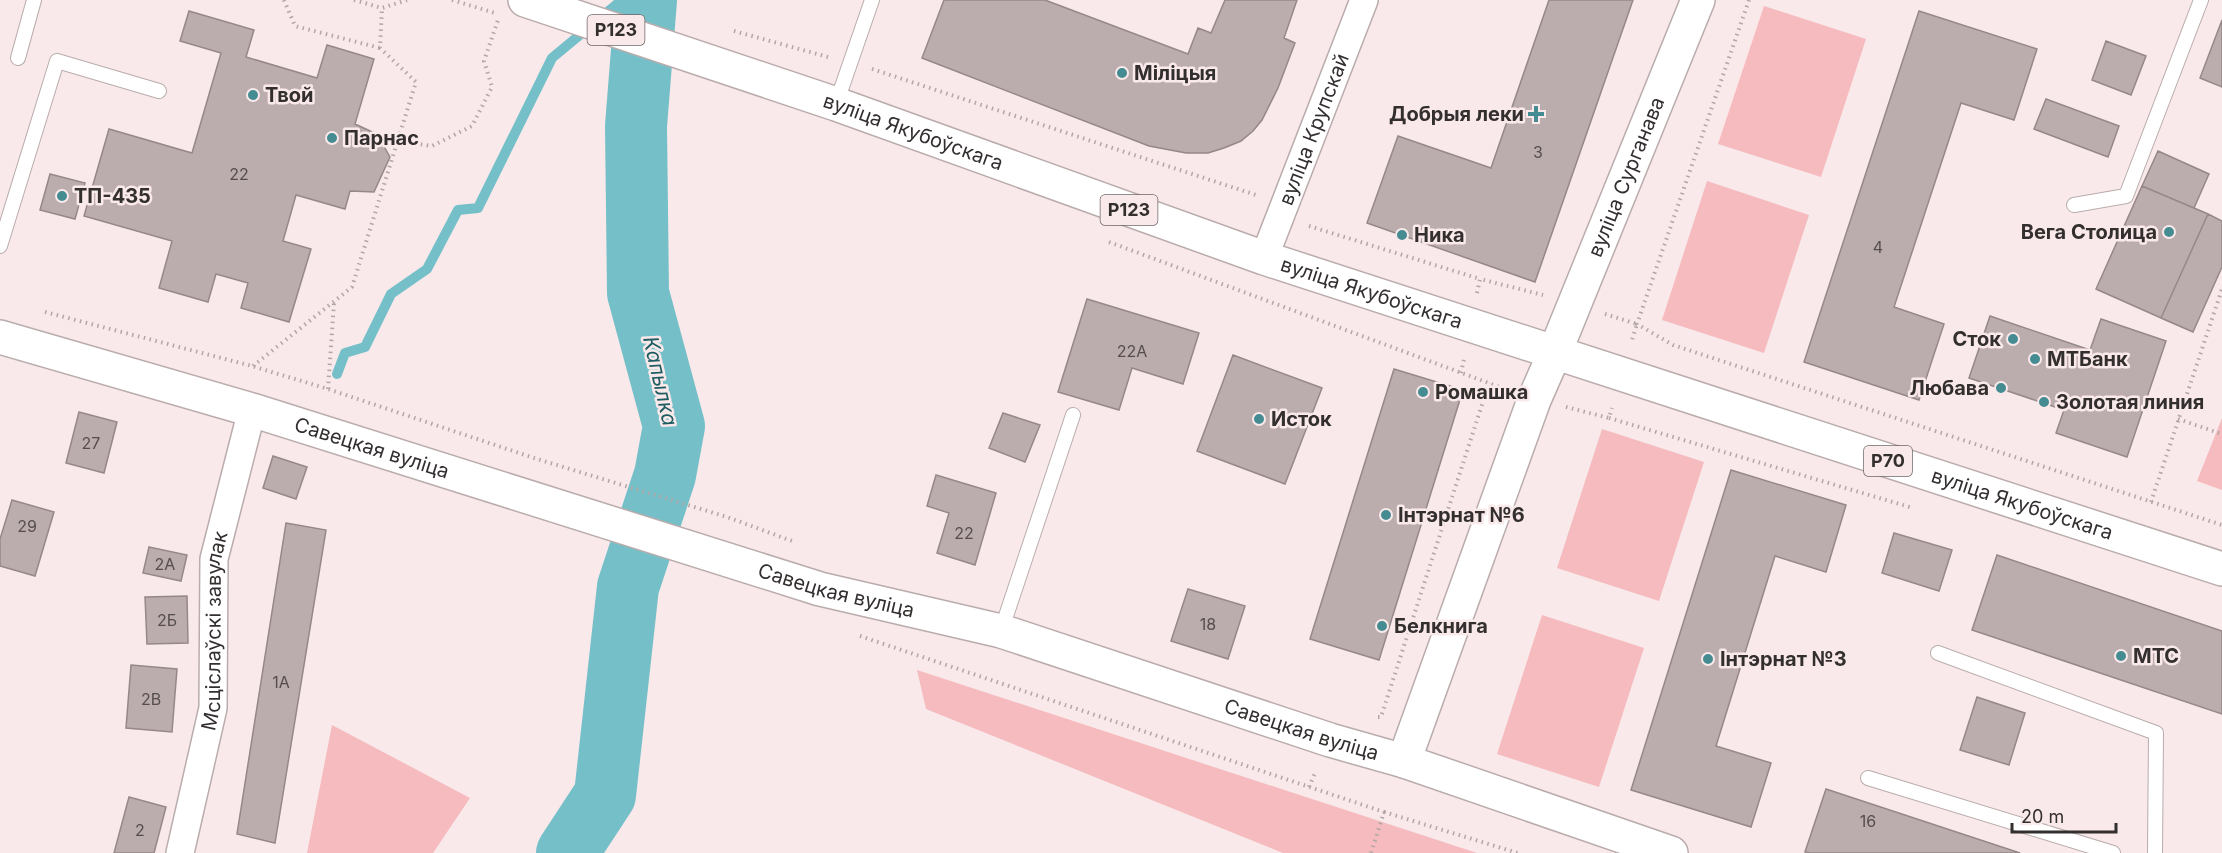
<svg xmlns="http://www.w3.org/2000/svg" width="2222" height="853" font-family="Inter,sans-serif">
  <style>
    .green { fill: #f5bbbe }
    .lines { fill: none; stroke-linecap: round; stroke-linejoin: round }
    .stream { stroke: #75c0c8; stroke-width: 10 }
    .river { stroke: #75c0c8; stroke-width: 62 }
    .building { fill: #bbacad; stroke: #968888; stroke-width: 1.5 }
    .service-casing { stroke: #baacac; stroke-width: 16 }
    .minor-casing { stroke: #baacac; stroke-width: 30 }
    .secondary-casing { stroke: #baacac; stroke-width: 36 }
    .primary-casing { stroke: #baacac; stroke-width: 36 }
    .path { stroke: #b3a6a7; stroke-width: 4; stroke-dasharray: 1.5 4.5; stroke-linecap: butt }
    .service { stroke: #fff; stroke-width: 14 }
    .minor { stroke: #fff; stroke-width: 27 }
    .secondary { stroke: #fff; stroke-width: 33 }
    .primary { stroke: #fff; stroke-width: 33 }
    .poi-dot { fill: #448b92; stroke: #f9e9ea; stroke-width: 2 }
    .labels { text-anchor: middle; stroke-width: 5; stroke-linejoin: round; paint-order: stroke }
    .number-label { font-size: 16px; fill: #564e4e }
    .shield { fill: #f9e9ea; stroke: #6f6767; stroke-width: 1.5 }
    .shield-label { font-size: 18px; font-weight: bold; fill: #342f2f }
    .poi-label { font-size: 20px; font-weight: bold; fill: #342f2f; stroke: #f9e9ea; text-anchor: start }
    .street-label { font-size: 20px; fill: #342f2f; stroke: #f9e9ea }
    .water-label { font-size: 21px; font-style: italic; fill: #1d5c62; stroke: #f9e9ea }
  </style>
  <rect width="100%" height="100%" fill="#f9e9ea"/>
  <path class="green" d="M1764,6L1866,39L1821,177L1718,144Z
    M1707,181L1809,215L1764,353L1662,320Z
    M2222,418V490L2197,481Z
    M1602,429L1704,462L1659,601L1557,568Z
    M1542,615L1644,648L1599,787L1497,754Z
    M917,670L1477,853H1283L926,709Z
    M332,725L470,798L433,853H307Z"/>
  <g class="lines">
    <path class="stream" d="M337,374L345,353L365,347L391,294L427,269L458,210L478,208L552,58L622,0"/>
    <path class="river" d="M567,853L605,795L628,587L665,475L674,426L638,293L636,126L646,0"/>
  </g>
  <path class="building" d="M944,0H1045L1188,54L1198,28L1211,33L1225,0H1297L1284,38L1295,43L1278,88L1262,120L1253,131L1241,141L1224,148L1208,153H1186L1149,146L922,58Z
    M1549,0H1633L1535,282L1367,223L1398,136L1491,168Z
    M189,11L254,30L246,57L317,78L327,45L374,59L355,124L377,134L390,157L374,192L350,191L345,209L296,195L283,241L311,249L289,322L241,308L248,283L216,274L208,302L159,288L172,241L84,216L109,129L192,153L221,53L180,41Z
    M1919,11L2037,49L2014,120L1961,103L1894,307L1944,324L1919,400L1804,362Z
    M2222,20V87L2200,78Z
    M2106,41L2146,56L2131,95L2092,80Z
    M2046,99L2119,126L2108,157L2034,129Z
    M2158,151L2209,174L2194,208L2142,186Z
    M50,174L85,183L75,219L40,210Z
    M2142,186L2208,214L2161,318L2096,289Z
    M2208,214L2222,221V267L2193,332L2161,318Z
    M1087,299L1199,333L1183,384L1132,368L1119,410L1058,392Z
    M1990,316L2090,350L2101,319L2166,341L2127,457L2056,433L2064,410L1969,378Z
    M1233,355L1322,388L1285,484L1197,451Z
    M1394,369L1463,390L1379,660L1310,639Z
    M79,412L117,422L104,473L66,463Z
    M1003,413L1040,425L1025,462L989,448Z
    M273,456L307,467L296,499L263,488Z
    M1731,470L1846,505L1826,572L1775,556L1716,746L1771,763L1751,827L1631,790Z
    M936,475L996,493L975,565L937,553L949,513L927,506Z
    M12,500L54,512L35,576L0,566V539Z
    M286,523L326,530L275,843L237,834Z
    M1894,533L1952,550L1939,591L1882,573Z
    M149,547L187,555L181,581L143,573Z
    M1997,555L2222,631V714L1972,630Z
    M1188,589L1245,606L1228,659L1171,641Z
    M187,596L188,643L147,644L145,597Z
    M131,665L177,669L172,732L126,728Z
    M1977,697L2025,713L2009,765L1960,750Z
    M1826,789L2020,853H1810L1805,852Z
    M129,797L166,807L154,853H114Z"/>
  <g class="lines">
    <g class="service-casing">
      <path id="service" d="M18,58L34,0
        M836,104L872,0
        M2074,205L2126,196L2201,0
        M0,246L57,61L159,91
        M1001,631L1073,415
        M1938,653L2156,733L2155,853
        M1868,778L2113,853"/>
    </g>
    <g class="minor-casing">
      <g id="minor">
        <path id="s1" d="M1264,258L1364,0"/>
        <path id="s2" d="M180,853L213,708L214,559L252,410"/>
      </g>
    </g>
    <g class="secondary-casing">
      <g id="secondary">
        <path id="s3" d="M0,337L252,410L820,589L1001,631L1330,740L1404,761L1671,853"/>
        <path d="M1404,761L1534,400L1555,352"/>
      </g>
    </g>
    <g class="primary-casing">
      <g id="primary">
        <path id="s4" d="M525,0L836,104L1264,258L2222,569"/>
        <path id="s5" d="M1555,352L1698,0"/>
      </g>
    </g>
    <path class="path" d="M284,0L295,26L380,48
      M354,0L382,8L407,0
      M452,0L495,13
      M1749,0L1637,324L1673,345L2222,525
      M734,31L828,57
      M872,69L1256,195
      M397,141L432,146L472,126L492,87L484,61L498,20
      M1309,226L1480,279
      M1109,242L1502,388
      M1477,293L1480,279L1543,295
      M45,312L252,366L328,389L534,458L727,517L792,541
      M1605,314L1637,324L1631,343
      M253,366L352,287L416,82L380,48L382,8
      M1461,373L1464,359
      M328,389L334,303
      M1566,407L1609,418L1612,408
      M1609,418L1913,508
      M2178,419L2222,434
      M2151,502L2222,289
      M860,636L1384,812L1371,853
      M1378,717H1381L1489,383
      M1309,787L1316,771
      M1384,812L1518,853"/>
    <use href="#service" class="service"/>
    <use href="#minor" class="minor"/>
    <use href="#secondary" class="secondary"/>
    <use href="#primary" class="primary"/>
  </g>
  <g class="poi-dot">
    <circle cx="1122" cy="73" r="6"/>
    <circle cx="253" cy="95" r="6"/>
    <path d="M1533 105h6v6h6v6h-6v6h-6v-6h-6v-6h6z"/>
    <circle cx="332" cy="138" r="6"/>
    <circle cx="62" cy="196" r="6"/>
    <circle cx="2169" cy="232" r="6"/>
    <circle cx="1402" cy="235" r="6"/>
    <circle cx="2013" cy="339" r="6"/>
    <circle cx="2035" cy="359" r="6"/>
    <circle cx="2001" cy="388" r="6"/>
    <circle cx="1423" cy="392" r="6"/>
    <circle cx="2044" cy="402" r="6"/>
    <circle cx="1259" cy="419" r="6"/>
    <circle cx="1386" cy="515" r="6"/>
    <circle cx="1382" cy="626" r="6"/>
    <circle cx="2121" cy="656" r="6"/>
    <circle cx="1708" cy="659" r="6"/>
  </g>
  <g class="labels">
    <g class="number-label">
      <text x="1538" y="158">3</text>
      <text x="239" y="180">22</text>
      <text x="1878" y="253">4</text>
      <text x="1132" y="357">22А</text>
      <text x="91" y="449">27</text>
      <text x="27" y="532">29</text>
      <text x="964" y="539">22</text>
      <text x="165" y="570">2А</text>
      <text x="167" y="626">2Б</text>
      <text x="1208" y="630">18</text>
      <text x="281" y="688">1А</text>
      <text x="151" y="705">2В</text>
      <text x="1868" y="827">16</text>
      <text x="140" y="836">2</text>
    </g>
    <g class="shield">
      <rect x="587.5" y="15" width="57" height="30" rx="4.5"/>
      <rect x="1100.5" y="195" width="57" height="30" rx="4.5"/>
      <rect x="1864" y="446" width="48" height="30" rx="4.5"/>
    </g>
    <g class="shield-label">
      <text x="616" y="36">Р123</text>
      <text x="1129" y="216">Р123</text>
      <text x="1888" y="467">Р70</text>
    </g>
    <g class="poi-label">
      <text x="1134" y="80">Міліцыя</text>
      <text x="265" y="102">Твой</text>
      <text x="1524" y="121" text-anchor="end">Добрыя леки</text>
      <text x="344" y="145">Парнас</text>
      <text x="74" y="203">ТП-435</text>
      <text x="2157" y="239" text-anchor="end">Вега Столица</text>
      <text x="1414" y="242">Ника</text>
      <text x="2001" y="346" text-anchor="end">Сток</text>
      <text x="2047" y="366">МТБанк</text>
      <text x="1989" y="395" text-anchor="end">Любава</text>
      <text x="1435" y="399">Ромашка</text>
      <text x="2056" y="409">Золотая линия</text>
      <text x="1271" y="426">Исток</text>
      <text x="1398" y="522">Інтэрнат №6</text>
      <text x="1394" y="633">Белкнига</text>
      <text x="2133" y="663">МТС</text>
      <text x="1720" y="666">Інтэрнат №3</text>
    </g>
    <g class="street-label">
      <text dy="7" stroke="none"><textPath href="#s1" startOffset="138">вуліца Крупскай</textPath></text>
      <text dy="7" stroke="none"><textPath href="#s4" startOffset="410">вуліца Якубоўскага</textPath></text>
      <text dy="7" stroke="none"><textPath href="#s5" startOffset="189">вуліца Сурганава</textPath></text>
      <text dy="7" stroke="none"><textPath href="#s4" startOffset="896">вуліца Якубоўскага</textPath></text>
      <text dy="7" stroke="none"><textPath href="#s3" startOffset="388">Савецкая вуліца</textPath></text>
      <text dy="7" stroke="none"><textPath href="#s4" startOffset="1580">вуліца Якубоўскага</textPath></text>
      <text dy="7" stroke="none"><textPath href="#s3" startOffset="874">Савецкая вуліца</textPath></text>
      <text dy="7" stroke="none"><textPath href="#s2" startOffset="226">Мсціслаўскі завулак</textPath></text>
      <text dy="7" stroke="none"><textPath href="#s3" startOffset="1360">Савецкая вуліца</textPath></text>
    </g>
    <g class="water-label">
      <text transform="translate(660 381) rotate(77)" y="7">Капылка</text>
    </g>
  </g>
  <path d="M2012 823v9h104v-9" fill="none" stroke="#342f2f" stroke-width="3"/>
  <text x="2021" y="823" font-size="18" fill="#342f2f" stroke="#f9e9ea" stroke-width="4.5" paint-order="stroke">20 m</text>
</svg>
